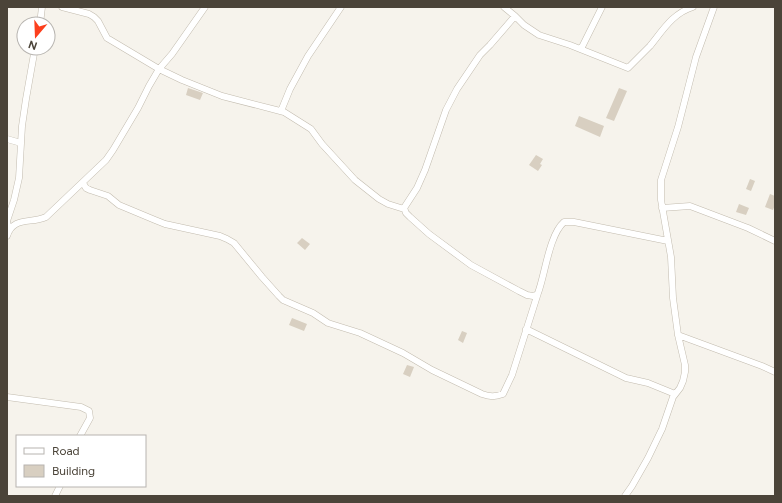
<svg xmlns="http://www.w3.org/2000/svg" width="782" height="503" font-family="Figtree,sans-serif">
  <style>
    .building { fill: #d8cfc1 }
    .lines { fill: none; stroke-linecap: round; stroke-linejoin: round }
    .minor-casing { stroke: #c2bbae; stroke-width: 7 }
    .minor { stroke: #fff; stroke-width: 6 }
  </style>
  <rect width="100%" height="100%" fill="#f6f3ec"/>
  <path class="building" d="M188,88L203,93L200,100L186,95Z
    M619,88L627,91L614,121L606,118Z
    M579,116L604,126L600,137L575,126Z
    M536,155L543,159L540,164L542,165L538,171L529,165Z
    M750,179L755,181L751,191L746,189Z
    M770,194L775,196V205L773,210L765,207Z
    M739,204L749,208L746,215L736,212Z
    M302,238L310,244L305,250L297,243Z
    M292,318L307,324L304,331L289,325Z
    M462,331L467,333L463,343L458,340Z
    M407,365L414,367L410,377L403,374Z"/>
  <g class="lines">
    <g class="minor-casing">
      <path id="minor" d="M62,7L89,14L94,17L98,21L107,38L159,69L182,80L222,96L284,112L311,129L322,144L355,180L379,199L388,204L404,209
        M504,7L515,16
        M40,24L42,7
        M581,49L602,7
        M281,111L290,89L308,56L341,7
        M7,139L21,143
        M83,183L86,188L90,190L108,196L119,205L155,220L165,224L220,236L227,239L234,243L262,277L279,296L283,300L313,313L328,323L360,333L403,353L432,370L482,394C490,397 495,397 503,394L512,375L538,293
        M662,208L690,206L748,228L775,241
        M9,231L7,221L14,200L19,178L22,126L26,99L35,48
        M7,236C13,216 31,224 46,217L106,160L113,150L138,108L149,86L159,69L172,54L205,7
        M668,241L574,222H564C549,235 545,275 538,293L536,295L533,296L527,295L519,291L471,265L429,234L410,217L406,213L404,208L417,188L425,170L446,110L457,89L480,55L490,45L515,16L524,25L539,35L570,45L628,68C635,61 643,53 650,46C663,30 673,13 693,7
        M526,329L626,378L648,383L675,394
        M678,335L762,366L775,372
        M7,397L81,407L89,411L90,418L80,436
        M55,496L60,486
        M625,496L632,486L648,458L662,429L673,397L680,388L683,381L685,372V365L678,335L673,298L671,257L661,200V180L678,127L696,57L714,7"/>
    </g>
    <use href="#minor" class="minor"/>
  </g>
  <rect width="782" height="503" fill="none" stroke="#4b4439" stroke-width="16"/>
  <rect x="16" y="435" width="130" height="52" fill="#ffffff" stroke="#b7b4b0"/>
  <rect x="24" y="448" width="20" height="6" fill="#ffffff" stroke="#b7b4b0"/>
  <text x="52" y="455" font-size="12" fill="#4b4439">Road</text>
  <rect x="24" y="465" width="20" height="12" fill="#d8cfc1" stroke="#b7b4b0"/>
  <text x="52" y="475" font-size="12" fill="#4b4439">Building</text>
  <g transform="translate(36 36) rotate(199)"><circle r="19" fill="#ffffff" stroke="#b7b4b0"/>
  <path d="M0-3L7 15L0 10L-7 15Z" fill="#fc3f1d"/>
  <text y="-6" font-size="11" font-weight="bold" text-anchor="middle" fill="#4b4439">N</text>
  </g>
</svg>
